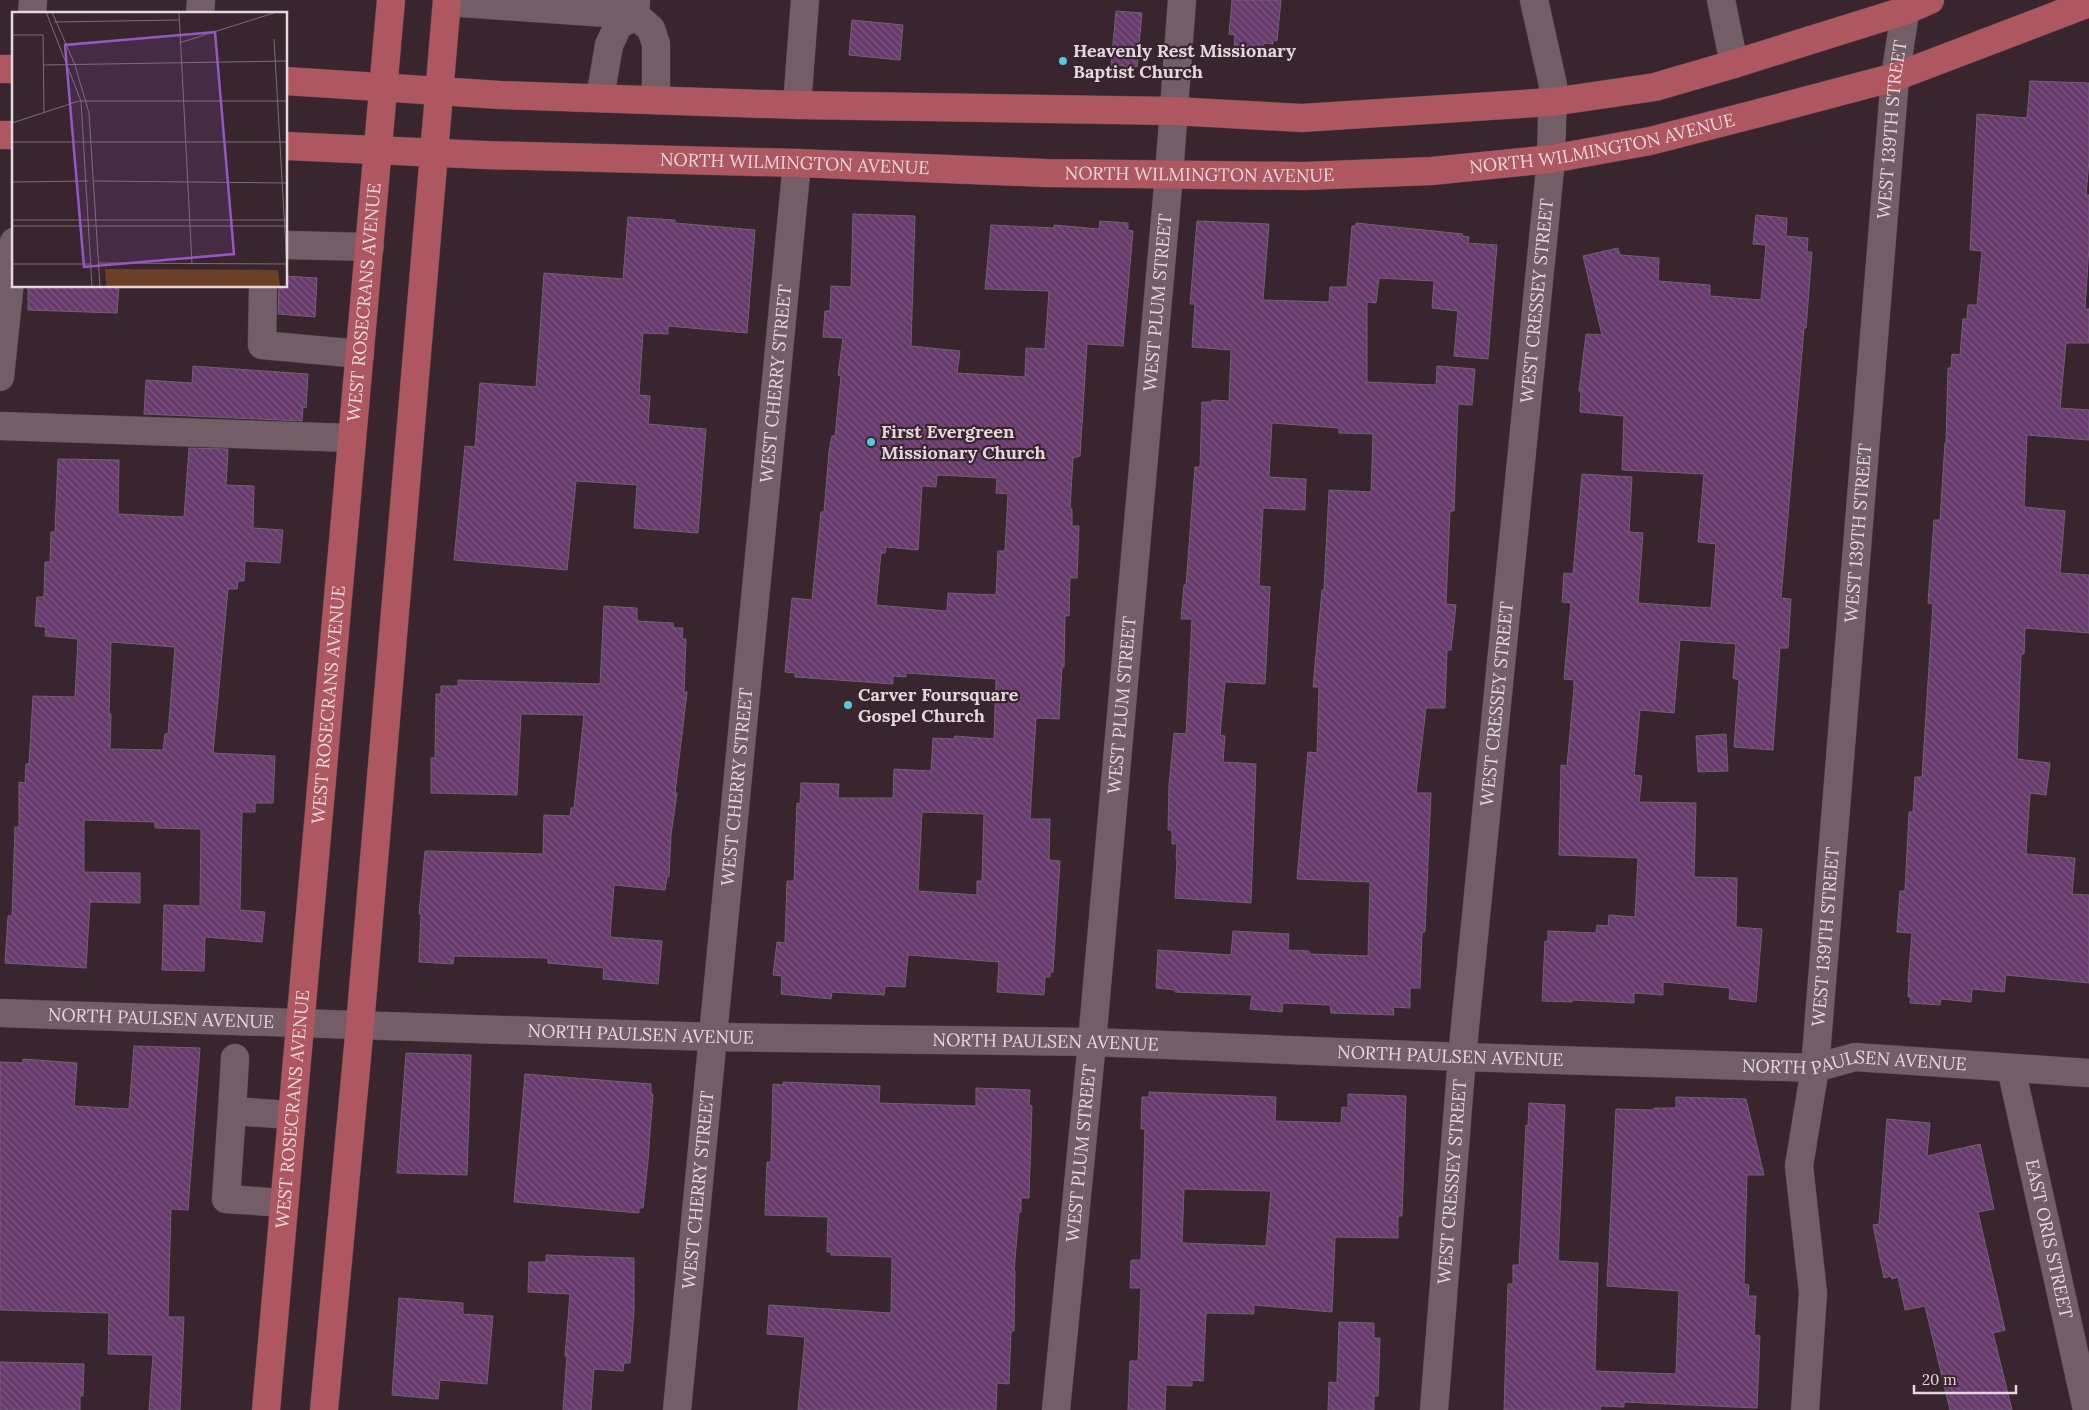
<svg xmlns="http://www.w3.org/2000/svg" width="2089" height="1410" font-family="Lora,serif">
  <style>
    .building { fill: url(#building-back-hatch); stroke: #706172; fill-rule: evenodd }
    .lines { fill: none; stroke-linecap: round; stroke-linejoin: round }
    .minor-casing { stroke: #52434a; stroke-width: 29 }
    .major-casing { stroke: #52434a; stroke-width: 29 }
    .minor { stroke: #735d66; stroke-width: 28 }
    .major { stroke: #ae5761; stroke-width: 28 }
    .poi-dot { fill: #56c9e1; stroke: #38252d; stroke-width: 2 }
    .labels { text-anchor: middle; stroke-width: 4.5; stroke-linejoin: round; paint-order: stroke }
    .poi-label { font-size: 18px; font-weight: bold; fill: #e5d8dd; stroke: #38252d; text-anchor: start }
    .street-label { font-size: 18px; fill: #e5d8dd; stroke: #38252d }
    .inset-road { fill: none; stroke: #7d6d73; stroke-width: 1 }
    .view { fill: #9657c6; fill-opacity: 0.15; stroke: #9657c6; stroke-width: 2.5 }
    .inset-edge { fill: none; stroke: #e5d8dd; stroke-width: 2.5 }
  </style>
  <defs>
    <pattern id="building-back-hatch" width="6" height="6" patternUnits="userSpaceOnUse" patternTransform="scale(1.25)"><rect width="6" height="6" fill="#673a6c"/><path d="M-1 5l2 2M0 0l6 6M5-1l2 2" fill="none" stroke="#7d5681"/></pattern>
  </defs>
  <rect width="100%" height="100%" fill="#38252d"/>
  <path class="building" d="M1232,0H1281L1277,41L1273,40V44L1264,43L1263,52L1234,49L1235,35L1229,34Z
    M1116,11L1142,13L1137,67L1111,65Z
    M852,20L903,25L900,60L849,55Z
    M2030,81L2089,83V161L2086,195H2089V246L2085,309H2089V343H2066L2060,408L2089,410V440L2027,435L2024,507L2065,511L2060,573L2089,575V633L2025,628L2024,654H2021L2017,759L2050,763L2046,795L2030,793L2026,854L2075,858L2072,894L2089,895V983L2006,975L2004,992L1972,989L1971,1002L1941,999L1940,1005L1910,1003L1911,997H1908L1909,982H1908L1912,933L1897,932L1900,891H1905L1909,812H1913L1915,777H1922L1933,604L1928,603L1934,520H1940L1945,443H1946L1948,368H1951L1952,354L1960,355L1963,319H1967L1968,305H1977L1982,251L1970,250L1977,114L2027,118Z
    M853,214L915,216L911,346L960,351L957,373L1025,377L1026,348L1045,349L1049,291L985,289L991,225L1054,228V225L1099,229L1100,221L1128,223V230L1133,231L1123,346L1087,344L1080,456L1073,458L1070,509H1072V526H1079L1077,578H1070L1069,616H1065L1064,667H1062L1059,719L1036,718L1030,819H1050L1049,860L1060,861L1053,972H1050V977H1045L1044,995L997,992L999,962L908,955L905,987L885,986L884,995L832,992L831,999L781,994L782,976L773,975L777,942L785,943L787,881H794L797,803L800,804L801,783L839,784L838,798H893L894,769L931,771L933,738L954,739L955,736L994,739L996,679L906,673V677L893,676V684L795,677V673L785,672L792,598L812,600L821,512H824L829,452L832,436H835L841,376L838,375L843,338L823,337L825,311H830L831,286L851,287ZM937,475L997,478L996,493L1008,494L1005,551H998L996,595L948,593L947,611L876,605L881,553H885L886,547L918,550L922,486L936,487ZM922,812L984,814L982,881H977V895L918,891Z
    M1756,215L1787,218L1786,236L1808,238L1807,252H1812L1806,328H1804L1781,598L1791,599L1788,648H1780L1773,750L1734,747L1739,680L1733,678L1736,644L1680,640L1674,713L1640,710L1634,775L1642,776L1639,802L1696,803L1694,877L1737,878L1736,927L1762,929L1756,1002L1729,999L1730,988L1663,982V995L1634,993V1003L1572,1000V1002L1542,1001L1545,941H1548V931L1596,933L1597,925L1608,926L1609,915L1635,917L1638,858L1559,855L1561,765L1567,766L1574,688V680L1564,679L1571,603L1562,602L1564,573L1573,574L1582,474L1632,477L1629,532L1643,533L1638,603L1711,608L1716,544L1698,542L1704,474L1622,470L1624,416L1580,412L1581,391H1579L1586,334L1602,335L1583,256L1618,248L1620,255L1659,258L1658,281L1710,285V296L1761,300L1766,245L1753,244Z
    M628,217L675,220V223L755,230L747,333L668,326V334L643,333L639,395L650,396L648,424L706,429L698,533L634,528L637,485L576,481L567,570L454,560L465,446L475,447L480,383L536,387L544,273L623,279Z
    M1197,221L1269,224L1263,300L1329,302L1330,287H1347L1352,226H1356V223L1463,234L1462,236L1469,237L1468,243L1497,245L1488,359L1454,356L1458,311L1432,308L1434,281L1379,278L1376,303L1367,302V382L1436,385L1437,366L1475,369L1472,405L1458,404L1454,511H1450L1446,604L1456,605L1451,650H1447L1445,708H1426L1416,793H1431L1425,932H1422L1420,988H1410V1008L1393,1007L1394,1015L1331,1013L1330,1005L1283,1003L1282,1012L1250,1009L1252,995L1175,992V990L1156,988L1158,950L1231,955L1233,931L1289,934L1288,950L1309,951L1310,954L1368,956L1370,882L1297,879L1308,752L1317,753L1319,687H1313L1322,590H1324L1329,490L1371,492L1373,434L1339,433V428L1272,423L1269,477L1306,479L1305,510L1263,508L1259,586L1270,587L1265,684L1225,682L1220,735L1225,736L1223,762L1256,764L1251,903L1175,898L1177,859H1176L1177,844H1172V830H1168L1169,785L1174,733L1186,734L1192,619H1181L1184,585H1186L1195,467H1200L1202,402H1212V400L1229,401L1231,350L1192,347L1195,304H1190Z
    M286,276L317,278L315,317L278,314L279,286H286Z
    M28,286H119L117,313L28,310Z
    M193,366L308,374L306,408L303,407L302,421L144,414L146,380L192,383Z
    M189,448L228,449L226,485L254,486L253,528L283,530L280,563L245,561L244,581H238L237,589H228L213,753L275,756L273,803H255V812H242L240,910L265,912L262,942L205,937L204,971L162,970L164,905L200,906L201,829L155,828V822L84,820V872L140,873V903L90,902L86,968L5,963L8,916H12L15,827H19V782L25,783L26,764H29L33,696L75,697L78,639L45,636L46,627L35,626L37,597H44L45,562H50L51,532H55L58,459L119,460L118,514L184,517ZM111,642L175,647L168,734H165L163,750L110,749L111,714H109Z
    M604,606L637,608V621L673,623L674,628H683L682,639H686L684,692H687L675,793H677L671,835L669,877H667L665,890L614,885L610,937L662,941L658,984L603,979L604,968L548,963V958L454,956L453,964L419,962L421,914H419L425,851L543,854L544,815L570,816L571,808H574L584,715L521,714L517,795L431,793V758H435L436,694H441V686H458V680L600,684Z
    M1726,734L1728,771L1698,772L1696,736Z
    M134,1046L200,1048L188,1210L171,1209L168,1317H184L180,1410H149L153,1355L108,1354L109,1313L0,1310V1062L23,1063V1059L77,1063L74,1106L129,1109Z
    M406,1053L471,1055L467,1175L397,1173Z
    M525,1074L651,1084V1094H653L648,1161L643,1208H639V1213L514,1202Z
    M783,1082L880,1086L879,1103L976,1106V1088L1030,1090L1029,1105L1032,1106L1029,1198H1021V1212H1019L1014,1271H1015L1014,1331H1011L1009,1384L997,1383L996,1410H798L805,1337L767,1334L769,1305L891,1313L892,1257L831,1255V1252H827L828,1217L765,1215L767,1162H771L773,1084L783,1085Z
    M1149,1092L1276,1097L1275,1121L1341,1123L1342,1107L1348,1108V1094L1406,1096L1402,1216H1398V1238L1335,1237L1332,1312L1254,1305V1314L1206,1313L1203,1381L1192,1380V1386L1166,1385L1165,1410H1128L1130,1361H1138L1141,1288H1130L1131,1260H1141L1145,1129H1141L1142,1097H1149ZM1184,1189L1271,1191L1266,1246L1182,1243Z
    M1676,1097L1746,1099L1764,1175H1747L1744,1284L1749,1285L1748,1296H1756L1754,1335L1760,1336L1757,1408L1624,1402V1407L1601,1406L1600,1410H1504L1508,1284H1513V1265H1519L1526,1125L1528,1126L1529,1103L1565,1105L1558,1261L1598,1263L1595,1371L1676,1374L1679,1291L1607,1286L1616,1109L1654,1110V1108H1676Z
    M1887,1119L1930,1123L1927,1156L1980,1144L1994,1209L1978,1212L2005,1330L1993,1333L2012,1410H1950L1925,1306L1905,1310L1898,1277L1892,1279L1891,1276L1884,1278L1873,1225L1879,1224Z
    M546,1255L634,1258V1311L630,1363H624L623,1371L594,1369L591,1410H563L567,1356H565L570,1294L528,1292L529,1262H546Z
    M399,1298L463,1303V1314L493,1316L487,1384L440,1380L438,1399L392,1395Z
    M1339,1322L1374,1323V1338H1380L1378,1396H1374V1410H1328L1329,1382L1337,1383Z
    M0,1362L84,1364L83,1396H80V1410H0Z"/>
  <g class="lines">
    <g class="minor-casing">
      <g id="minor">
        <path d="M1721,0L1734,64"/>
        <path d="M447,2L635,15L636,0"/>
        <path d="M32,14L33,0"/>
        <path d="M200,14L201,0"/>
        <path d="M600,98L609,45L618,26L635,15L651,29L656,44V100"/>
        <path d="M797,105L805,0"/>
        <path d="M286,245L370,247"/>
        <path d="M263,286L262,345L360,354"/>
        <path d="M0,377L14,242"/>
        <path d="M0,426L352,438"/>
        <path id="s1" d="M0,1013L713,1037L1092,1042L1462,1057L1815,1068L1855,1057L2089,1073"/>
        <path d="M235,1058L232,1111L291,1115"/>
        <path id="s2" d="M2011,1068L2087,1410"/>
        <path d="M232,1111L226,1199L284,1203"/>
        <path id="s3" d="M677,1410L797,163"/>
        <path id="s4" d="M1056,1410L1092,1042L1169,175L1182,0"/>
        <path id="s5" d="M1434,1410L1462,1057L1551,159L1553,85L1534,0"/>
        <path id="s6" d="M1805,1410L1813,1293L1799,1166L1815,1068L1895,77L1907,0"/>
      </g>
    </g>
    <g class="major-casing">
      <g id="major">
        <path d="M0,69H14"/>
        <path d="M286,81L500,95L797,105L1173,111L1302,118L1552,102L1655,87L1734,64L1907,10L1930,0"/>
        <path d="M0,135H14"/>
        <path id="s7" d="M286,146L485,155L797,163L1046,173L1304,176L1432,171L1551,159L1650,141L1759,113L1895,77L2089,3"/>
        <path id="s8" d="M266,1410L391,0"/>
        <path d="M324,1410L360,1025L447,0"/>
      </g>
    </g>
    <use href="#minor" class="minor"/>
    <use href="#major" class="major"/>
  </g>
  <g class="poi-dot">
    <circle cx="1063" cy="61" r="5"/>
    <circle cx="871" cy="442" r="5"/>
    <circle cx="848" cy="705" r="5"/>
  </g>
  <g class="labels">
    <g class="poi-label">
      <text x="1073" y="57">Heavenly Rest Missionary<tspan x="1073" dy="21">Baptist Church</tspan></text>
      <text x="881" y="438">First Evergreen<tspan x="881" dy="21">Missionary Church</tspan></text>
      <text x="858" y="701">Carver Foursquare<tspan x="858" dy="21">Gospel Church</tspan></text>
    </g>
    <g class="street-label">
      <text dy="6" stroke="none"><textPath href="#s6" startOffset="1286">WEST 139TH STREET</textPath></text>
      <text dy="6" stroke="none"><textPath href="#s7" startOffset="1319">NORTH WILMINGTON AVENUE</textPath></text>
      <text dy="6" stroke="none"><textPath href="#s7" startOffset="509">NORTH WILMINGTON AVENUE</textPath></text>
      <text dy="6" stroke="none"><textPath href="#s7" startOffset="914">NORTH WILMINGTON AVENUE</textPath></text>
      <text dy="6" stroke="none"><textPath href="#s5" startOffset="1114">WEST CRESSEY STREET</textPath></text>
      <text dy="6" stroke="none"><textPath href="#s8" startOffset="1112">WEST ROSECRANS AVENUE</textPath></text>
      <text dy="6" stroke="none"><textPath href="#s4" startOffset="1112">WEST PLUM STREET</textPath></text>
      <text dy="6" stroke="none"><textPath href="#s3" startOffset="1031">WEST CHERRY STREET</textPath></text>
      <text dy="6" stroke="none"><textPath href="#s6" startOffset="881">WEST 139TH STREET</textPath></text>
      <text dy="6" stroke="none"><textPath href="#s5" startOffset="709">WEST CRESSEY STREET</textPath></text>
      <text dy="6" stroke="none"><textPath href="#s8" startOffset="708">WEST ROSECRANS AVENUE</textPath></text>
      <text dy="6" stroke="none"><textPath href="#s4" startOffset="708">WEST PLUM STREET</textPath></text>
      <text dy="6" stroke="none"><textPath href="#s3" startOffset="626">WEST CHERRY STREET</textPath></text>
      <text dy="6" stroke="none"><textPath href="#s6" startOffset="476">WEST 139TH STREET</textPath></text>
      <text dy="6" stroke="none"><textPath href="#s1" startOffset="161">NORTH PAULSEN AVENUE</textPath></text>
      <text dy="6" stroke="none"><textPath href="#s1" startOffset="641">NORTH PAULSEN AVENUE</textPath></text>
      <text dy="6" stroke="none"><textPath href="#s1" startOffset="1046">NORTH PAULSEN AVENUE</textPath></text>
      <text dy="6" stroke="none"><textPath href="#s1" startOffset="1451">NORTH PAULSEN AVENUE</textPath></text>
      <text dy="6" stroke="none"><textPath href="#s1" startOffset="1856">NORTH PAULSEN AVENUE</textPath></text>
      <text dy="6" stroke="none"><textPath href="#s8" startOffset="302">WEST ROSECRANS AVENUE</textPath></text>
      <text dy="6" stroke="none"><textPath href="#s4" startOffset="258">WEST PLUM STREET</textPath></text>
      <text dy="6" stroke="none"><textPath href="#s5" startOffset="229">WEST CRESSEY STREET</textPath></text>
      <text dy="6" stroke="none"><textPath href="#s3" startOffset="221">WEST CHERRY STREET</textPath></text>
      <text dy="6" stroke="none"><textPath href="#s2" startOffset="175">EAST ORIS STREET</textPath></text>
    </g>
  </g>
  <g transform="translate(12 12)">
    <rect width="275" height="275" fill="#38252d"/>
    <path d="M93,257L266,258L268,275H94Z" fill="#6c3f29"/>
    <path class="inset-road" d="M34,0L69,89L80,275M40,0L63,53L77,101L88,275M167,0L180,252M42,10L167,8M0,23H31L32,100M262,27L275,255M167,31L265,0M31,53L275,49M0,111L67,89H275M0,130H275M82,169L275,171M0,170L76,169M0,208H275M0,214H275M86,251L275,252M0,252H79"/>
    <path class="view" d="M203,20L222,242L72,255L53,33Z"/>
    <rect width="275" height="275" class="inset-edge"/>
  </g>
  <path d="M1914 1385v8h102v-8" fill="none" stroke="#e5d8dd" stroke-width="2.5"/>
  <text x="1922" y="1385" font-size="15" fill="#e5d8dd" stroke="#38252d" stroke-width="4" paint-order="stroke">20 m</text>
</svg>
